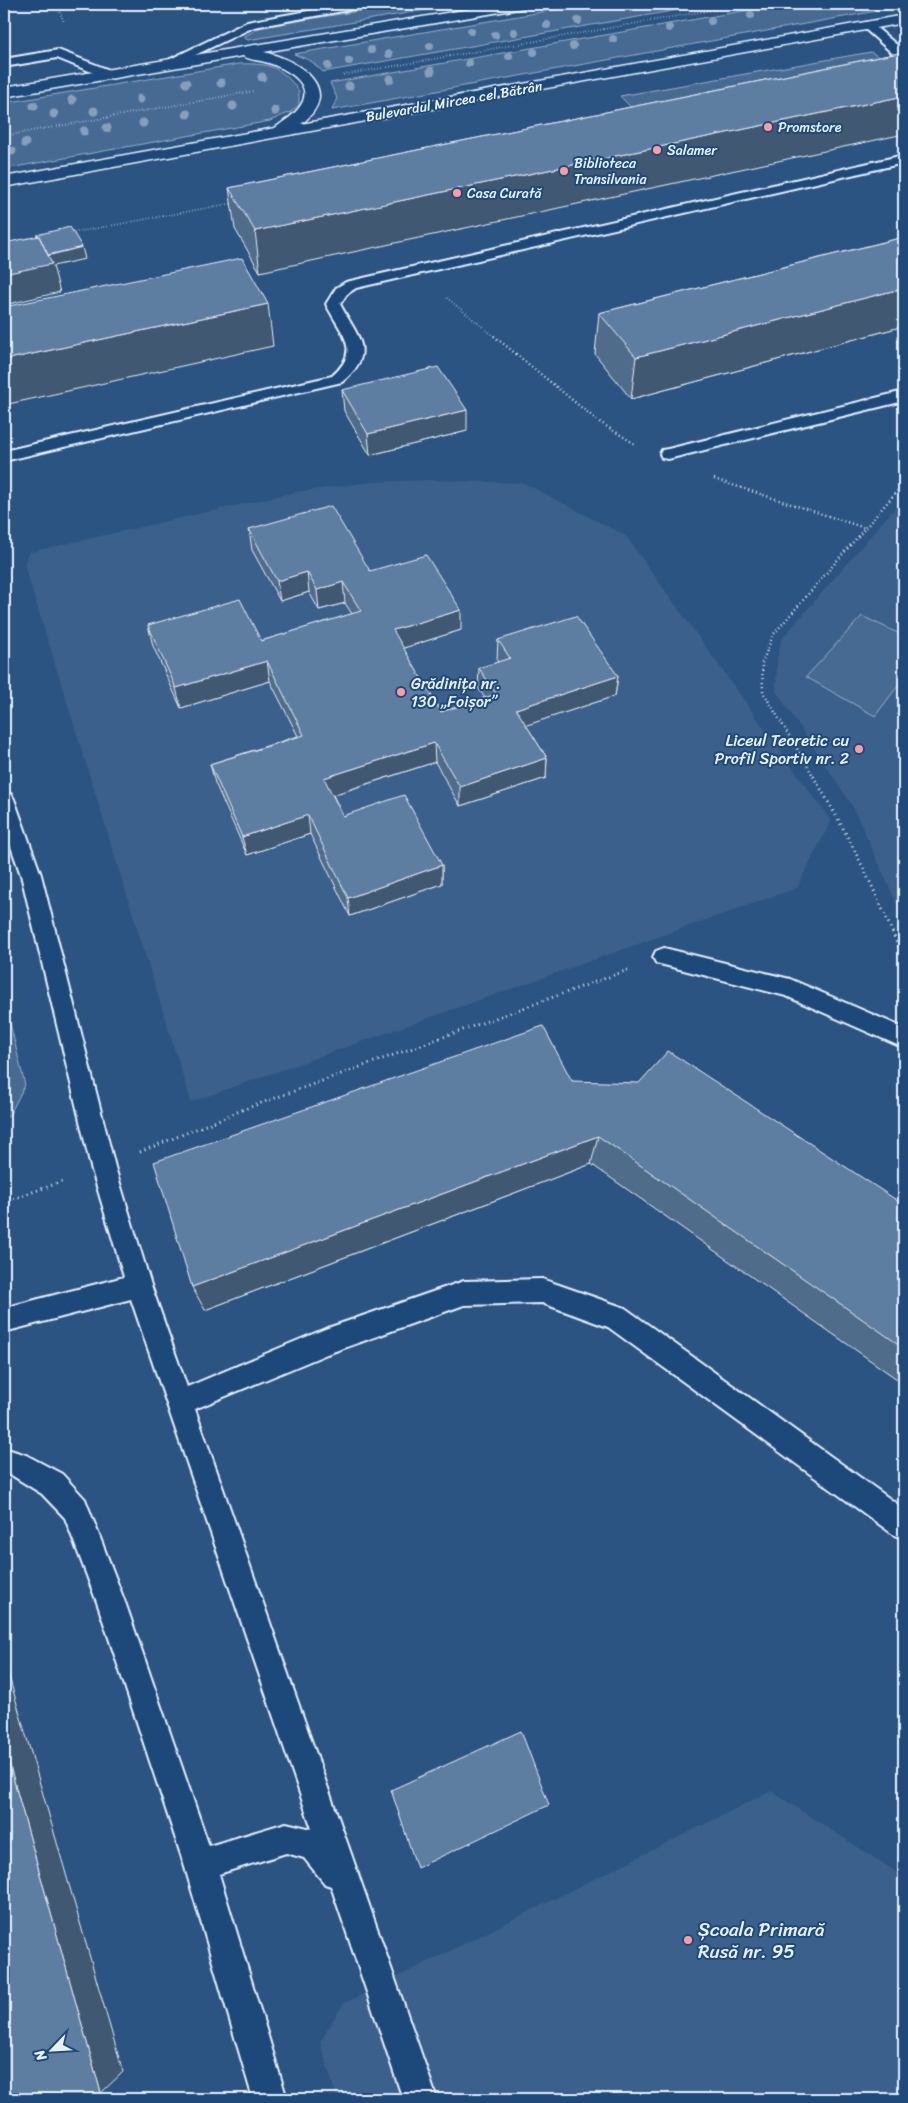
<svg xmlns="http://www.w3.org/2000/svg" width="908" height="2103" font-family="Sriracha,sans-serif">
  <style>
    .built { fill: #3a608b }
    .green { fill: #476b93; stroke: #98aec6 }
    .lines { fill: none; stroke-linecap: round; stroke-linejoin: round }
    .service-casing { stroke: #e8f1f8; stroke-width: 4 }
    .primary-casing { stroke: #e8f1f8; stroke-width: 3 }
    .path-far2 { stroke: #e8f1f8; stroke-width: 2; stroke-dasharray: 0.5 2.5; stroke-linecap: butt }
    .path-far1 { stroke: #e8f1f8; stroke-width: 2.5; stroke-dasharray: 1 3; stroke-linecap: butt }
    .path { stroke: #e8f1f8; stroke-width: 3; stroke-dasharray: 1 4; stroke-linecap: butt }
    .service { fill: #1f4a7a; fill-rule: evenodd }
    .primary { fill: #1f4a7a; fill-rule: evenodd }
    .tree { fill: #869fbb }
    .wall { fill: #506c8a; stroke: #e8f1f8 }
    .shaded-wall { fill: #415871; stroke: #e8f1f8 }
    .building { fill: #5d7da1; stroke: #e8f1f8 }
    .poi-dot { fill: #ff9aa2; stroke: #1f4a7a; stroke-width: 2 }
    .labels { text-anchor: middle; stroke-width: 4; stroke-linejoin: round; paint-order: stroke }
    .far-street-label { font-size: 14px; fill: #e8f1f8; stroke: #1f4a7a }
    .far-poi-label { font-size: 14px; fill: #e8f1f8; stroke: #1f4a7a; text-anchor: start }
    .poi-label { font-size: 16px; fill: #e8f1f8; stroke: #1f4a7a; text-anchor: start }
    .near-poi-label { font-size: 19px; fill: #e8f1f8; stroke: #1f4a7a; text-anchor: start }
  </style>
  <rect width="100%" height="100%" fill="#2b5482"/>
  <filter id="ink" filterUnits="userSpaceOnUse"><feTurbulence type="fractalNoise" baseFrequency=".02" numOctaves="2"/><feDisplacementMap in="SourceGraphic" scale="10" xChannelSelector="R" yChannelSelector="G"/><feConvolveMatrix kernelMatrix="1 2 1 2 8 2 1 2 1" color-interpolation-filters="sRGB"/></filter>
  <g filter="url(#ink)">
    <path class="built" d="M429,480L524,483L626,536L831,821L797,888L191,1102L24,564L30,552L296,492L371,482Z
      M904,497V920L853,807L776,691L777,660L781,640Z
      M771,1791L904,1877V2099H337L320,2042L343,2004Z"/>
    <path class="green" d="M401,4H461L248,40L243,37L261,27Z
      M589,4H712L323,72L311,61L294,54Z
      M783,4H904V6L332,110L337,98L330,83Z
      M871,52L900,70L642,119L620,96Z
      M239,64C269,63 281,66 299,91V105L291,112L270,121L4,169V103Z
      M862,616L904,636V678L875,716L806,677Z
      M4,998L25,1085L9,1116L4,1118Z"/>
    <g class="lines">
      <g class="service-casing">
        <path id="service" d="M347,4H371L365,7L254,27L170,67L166,68L160,64L247,22Z
          M868,22L872,24L904,51V61L900,60L864,28V24Z
          M58,50L112,71L114,74L108,78L104,77L57,58L4,67V59Z
          M904,155V163L356,288L347,294L340,304C357,337 378,352 342,382L4,461V451L332,376C363,349 340,333 326,304L336,288L346,282Z
          M904,391V401L668,459L662,458L660,454L662,450L668,449Z
          M4,791L11,794L14,799L41,875L115,1167L151,1285L187,1387L325,1329L464,1281L542,1279L625,1308L904,1509V1539L894,1535L608,1327L542,1303L464,1305L327,1354L195,1409L437,2099H403L331,1886L325,1884L304,1858L286,1853L219,1874L287,2099H253L184,1864L98,1605L65,1518L42,1494L13,1476L4,1474V1448L26,1455L62,1474L85,1499L126,1605L209,1846L286,1823L312,1829L131,1299L4,1332V1308L124,1277L91,1167L21,875L4,827Z
          M664,948L790,979L904,1028V1048L786,996L656,963L653,957L656,951Z"/>
      </g>
      <g class="primary-casing">
        <path id="primary" d="M500,4H531L524,8L264,52C299,60 345,90 301,124L904,15V23L4,187V177L275,128C284,121 295,115 301,105C315,82 283,67 265,62C258,60 249,60 243,56L4,97V87Z"/>
      </g>
      <path class="path-far2" d="M56,4L64,22
        M343,75L746,4
        M4,136L254,91
        M71,233L234,203
        M447,298L495,337"/>
      <path class="path-far1" d="M494,336L598,421L635,444
        M714,479L865,528
        M814,777L763,692L762,663L773,635L904,483"/>
      <path class="path" d="M813,776C849,835 879,897 904,961
        M140,1152L242,1110L628,970
        M4,1202L64,1181"/>
      <use href="#service" class="service"/>
      <use href="#primary" class="primary"/>
    </g>
    <g class="tree">
      <circle cx="751" cy="15" r="4"/>
      <circle cx="578" cy="21" r="4"/>
      <circle cx="711" cy="21" r="4"/>
      <circle cx="547" cy="25" r="4"/>
      <circle cx="669" cy="28" r="4"/>
      <circle cx="471" cy="31" r="4"/>
      <circle cx="514" cy="32" r="4"/>
      <circle cx="495" cy="35" r="4"/>
      <circle cx="613" cy="39" r="4"/>
      <circle cx="430" cy="46" r="4"/>
      <circle cx="573" cy="46" r="4"/>
      <circle cx="371" cy="50" r="4"/>
      <circle cx="534" cy="52" r="4"/>
      <circle cx="389" cy="54" r="4"/>
      <circle cx="509" cy="56" r="4"/>
      <circle cx="349" cy="61" r="4"/>
      <circle cx="469" cy="63" r="4"/>
      <circle cx="328" cy="66" r="4"/>
      <circle cx="431" cy="71" r="4.5"/>
      <circle cx="262" cy="77" r="4.5"/>
      <circle cx="390" cy="79" r="4.5"/>
      <circle cx="186" cy="83" r="4.5"/>
      <circle cx="221" cy="83" r="4.5"/>
      <circle cx="349" cy="86" r="4.5"/>
      <circle cx="140" cy="99" r="4.5"/>
      <circle cx="72" cy="100" r="4.5"/>
      <circle cx="34" cy="106" r="4.5"/>
      <circle cx="233" cy="106" r="4.5"/>
      <circle cx="94" cy="111" r="4.5"/>
      <circle cx="275" cy="111" r="4.5"/>
      <circle cx="54" cy="114" r="4.5"/>
      <circle cx="187" cy="114" r="4.5"/>
      <circle cx="143" cy="123" r="4.5"/>
      <circle cx="107" cy="128" r="4.5"/>
      <circle cx="84" cy="131" r="4.5"/>
      <circle cx="25" cy="143" r="4.5"/>
      <circle cx="12" cy="151" r="4.5"/>
    </g>
    <path class="wall" d="M904,52L260,272L235,229L229,188Z
      M904,237V326L631,399L595,354L599,313Z
      M342,390L467,431L370,455L344,411Z
      M249,529L370,571L461,630L403,648L441,712L485,698L478,688L479,668L498,662L497,660L498,640L618,676L615,696L526,725L547,758L546,778L460,806L435,762L333,795L343,816L442,865V884L350,916L310,834L247,855L215,783L210,764L298,736L270,681L181,708L153,646L148,625L261,641L352,614L345,603L319,610L309,592L280,601L252,550Z
      M572,1081L904,1205V1384L591,1164L205,1310Z"/>
    <path class="shaded-wall" d="M904,96V134L260,272L255,231Z
      M82,247L85,259L53,266L60,292L4,305V274L47,256Z
      M904,288V326L631,399L636,357Z
      M268,304L273,346L4,405V360Z
      M467,410V431L370,455L368,434Z
      M307,572L309,592L280,601L277,581Z
      M343,582L345,603L319,610L317,590Z
      M461,610V630L394,651L393,630Z
      M267,661L270,681L181,708L176,688Z
      M618,676L615,696L515,729L516,709Z
      M434,743L435,762L326,797L324,778Z
      M547,758L546,778L460,806V787Z
      M308,815L310,834L247,855L242,837Z
      M442,865V884L350,916L348,898Z
      M598,1136L591,1164L205,1310L192,1287Z
      M4,1659L123,2072L101,2093L4,1745Z"/>
    <path class="building" d="M904,52V96L255,231L229,188Z
      M70,227L82,247L48,255L39,236H37L36,235Z
      M39,236L52,264L4,274V243Z
      M904,237V288L636,357L599,313Z
      M242,258L268,304L4,360V307Z
      M438,367L467,410L368,434L342,390Z
      M331,506L370,571L426,555L461,610L393,630L441,712L496,694L479,668L510,658L498,640L576,616L618,676L516,709L547,758L460,787L434,743L324,778L343,816L404,795L442,865L348,898L308,815L242,837L210,764L304,735L267,661L176,688L148,625L240,599L261,641L361,611L343,582L317,590L307,572L277,581L249,529Z
      M543,1026L572,1081L639,1083L668,1051L904,1205V1348L598,1136L192,1287L154,1162Z
      M521,1731L549,1805L417,1868L391,1790Z
      M4,1745L101,2093L90,2099H4Z"/>
  </g>
  <g class="poi-dot">
    <circle cx="768" cy="127" r="5"/>
    <circle cx="657" cy="150" r="5"/>
    <circle cx="564" cy="171" r="5"/>
    <circle cx="457" cy="193" r="5"/>
    <circle cx="401" cy="692" r="5"/>
    <circle cx="859" cy="749" r="5"/>
    <circle cx="688" cy="1940" r="5"/>
  </g>
  <g class="labels">
    <g class="far-street-label">
      <text transform="translate(454 101) rotate(-10)" y="5">Bulevardul Mircea cel Bătrân</text>
    </g>
    <g class="far-poi-label">
      <text x="778" y="132">Promstore</text>
      <text x="667" y="155">Salamer</text>
      <text x="574" y="168">Biblioteca<tspan x="574" dy="16">Transilvania</tspan></text>
      <text x="467" y="198">Casa Curată</text>
    </g>
    <g class="poi-label">
      <text x="411" y="689">Grădinița nr.<tspan x="411" dy="18">130 „Foișor”</tspan></text>
      <text x="849" y="746" text-anchor="end">Liceul Teoretic cu<tspan x="849" dy="18">Profil Sportiv nr. 2</tspan></text>
    </g>
    <g class="near-poi-label">
      <text x="698" y="1936">Școala Primară<tspan x="698" dy="22">Rusă nr. 95</tspan></text>
    </g>
  </g>
  <rect width="908" height="2103" fill="none" stroke="#1f4a7a" stroke-width="20"/>
  <rect x="10" y="10" width="888" height="2083" fill="none" stroke="#e8f1f8" stroke-width="2" filter="url(#ink)"/>
  <g transform="translate(52 2050) rotate(245)" stroke="#1f4a7a" stroke-width="4" paint-order="stroke">
  <path d="M0-4L9 19L0 12L-9 19Z" fill="#e8f1f8"/>
  <text y="-8" font-size="14" font-weight="bold" text-anchor="middle" fill="#e8f1f8">N</text>
  </g>
</svg>
